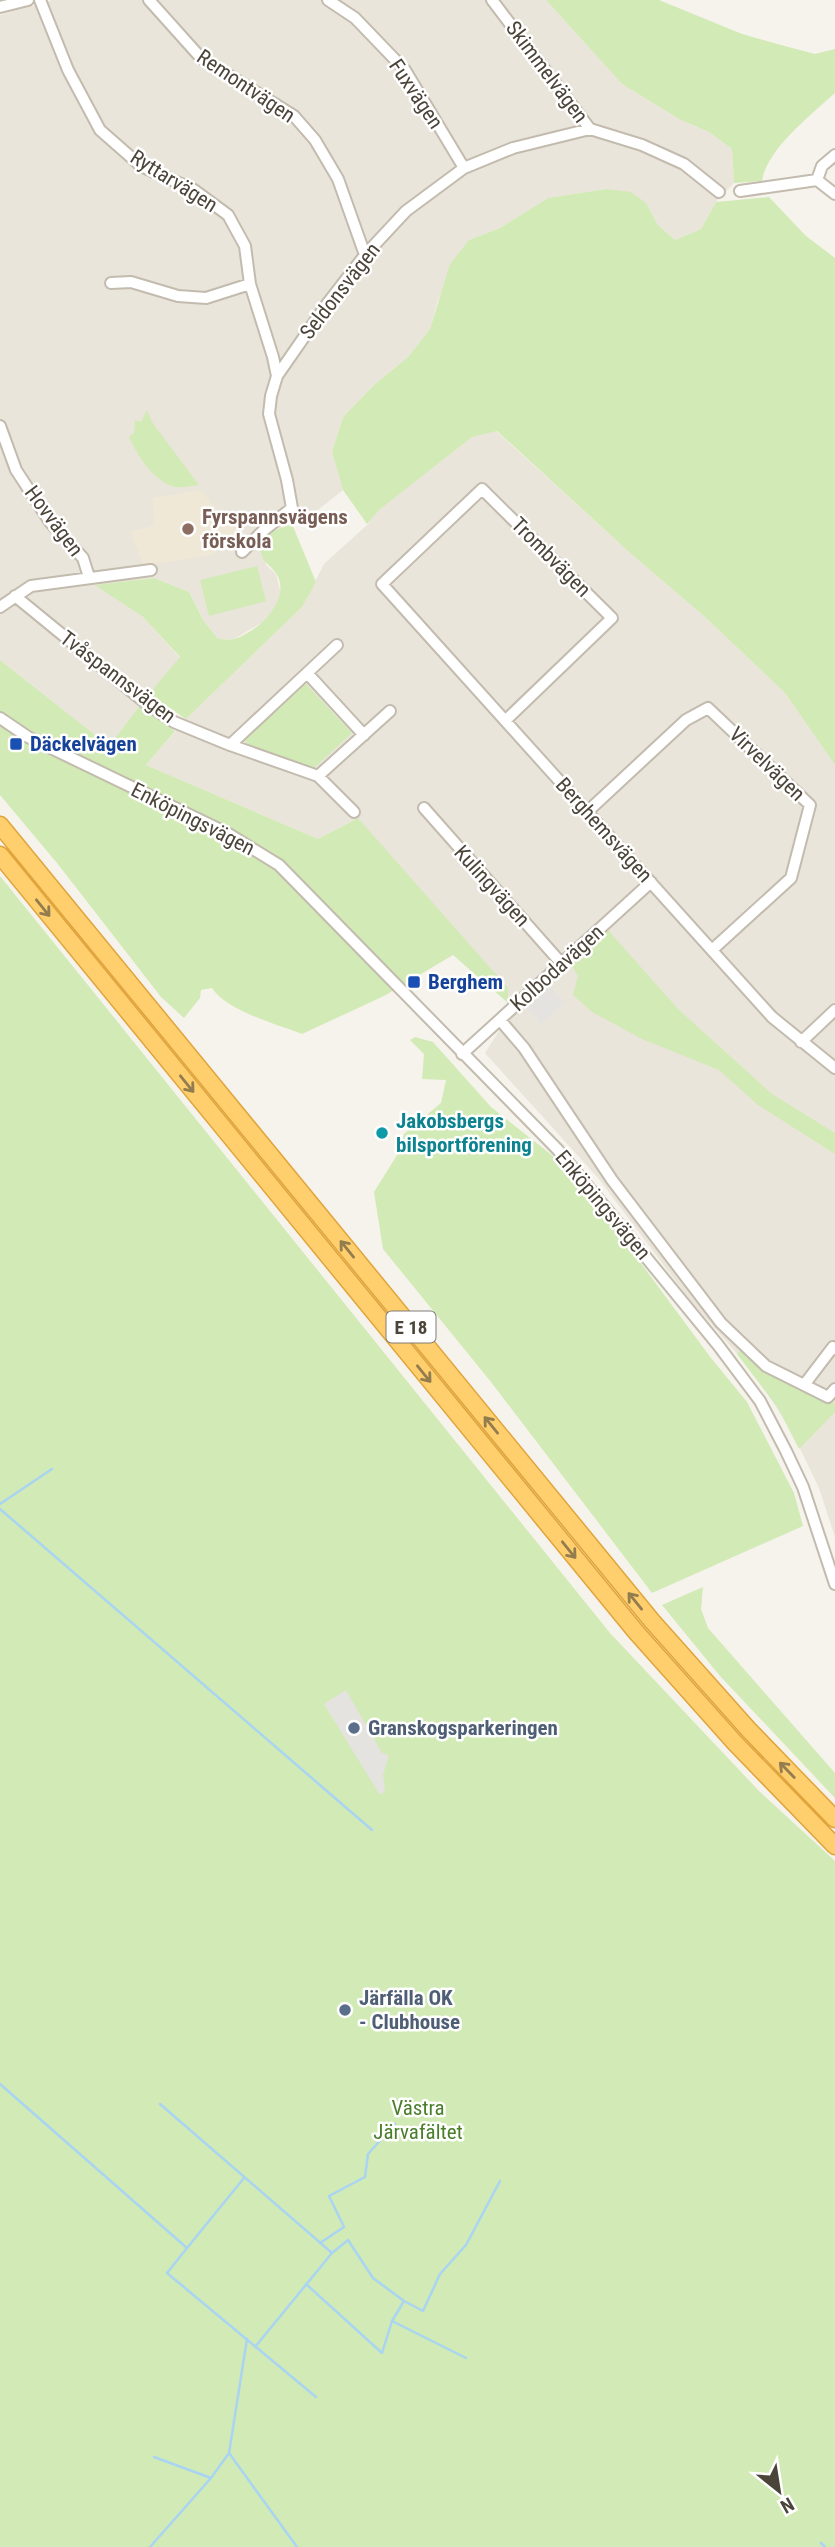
<svg xmlns="http://www.w3.org/2000/svg" width="835" height="2547" font-family="'Roboto Condensed',sans-serif">
  <style>
    .residential { fill: #eae5da }
    .education { fill: #efe8d6 }
    .green { fill: #d2eab5 }
    .parking { fill: #e5e3e0 }
    .lines { fill: none; stroke-linecap: round; stroke-linejoin: round }
    .stream { stroke: #a9d4f2; stroke-width: 2.5 }
    .minor-casing { stroke: #c2bbae; stroke-width: 14 }
    .highway-casing { stroke: #e0a43c; stroke-width: 19 }
    .minor { stroke: #fff; stroke-width: 10 }
    .highway { stroke: #ffcf6e; stroke-width: 16 }
    .oneway { stroke: #937c4e }
    .education-dot { fill: #8d6e63; stroke: #fff; stroke-width: 2.5 }
    .transit-dot { fill: #1a4fb4; stroke: #fff; stroke-width: 2.5 }
    .culture-dot { fill: #0f9aa8; stroke: #fff; stroke-width: 2.5 }
    .service-dot { fill: #5c6f8a; stroke: #fff; stroke-width: 2.5 }
    .labels { text-anchor: middle; stroke-width: 5; stroke-linejoin: round; paint-order: stroke }
    .shield { fill: #fff; stroke: #817c74; stroke-width: 2 }
    .shield-label { font-size: 19px; font-weight: bold; fill: #4b4439 }
    .street-label { font-size: 21px; fill: #4b4439; stroke: #fff }
    .education-label { font-size: 21px; font-weight: bold; fill: #785e54; stroke: #fff; text-anchor: start }
    .transit-label { font-size: 21px; font-weight: bold; fill: #164399; stroke: #fff; text-anchor: start }
    .culture-label { font-size: 21px; font-weight: bold; fill: #0d838f; stroke: #fff; text-anchor: start }
    .service-label { font-size: 21px; font-weight: bold; fill: #4e5e75; stroke: #fff; text-anchor: start }
    .park-label { font-size: 21px; fill: #4a7f2a; stroke: #fff }
  </style>
  <rect width="100%" height="100%" fill="#f6f3ec"/>
  <path class="residential" d="M52,0H546L622,84L679,119L709,132L732,149L734,183L716,202L701,229L675,240L658,225L646,203L606,189L548,198L500,228L469,240L438,300L430,329L408,357L374,385L343,417L332,452L343,490L308,518L268,533L266,565L276,574L281,594L273,612L261,623L234,639H218L203,620L189,592L154,578L96,585L143,617L180,658L109,746L0,660V15Z
    M496,431L629,552L705,617L785,693L835,765V1537L819,1488L792,1432L755,1374L689,1299L599,1179L485,1053L506,1020L508,1003L358,818L318,839L146,765L186,719L302,607L324,564L367,525L378,510L472,437Z"/>
  <path class="education" d="M200,490L241,535L225,548L215,549L214,554L144,566L130,532L154,526L153,498Z"/>
  <path class="green" d="M546,0H659L742,34L781,45L815,54L835,49V93C812,114 766,150 762,181L734,183L732,149L709,132L679,119L622,84Z
    M606,189L631,192L646,203L658,225L675,240L701,229L716,202L769,197L806,236L835,258V765L785,693L705,617L629,552L497,431L472,437L379,510L367,524L343,490L332,452L343,417L374,385L408,357L430,329L450,264L469,240L500,228L548,198Z
    M147,410L152,422L199,485C192,486 182,488 175,487C154,482 137,455 129,437L134,433L135,420L141,422Z
    M292,524L316,582L302,607L186,719L149,694L180,657L143,617L95,585L154,578L189,592L203,620L218,639C222,639 229,640 234,639C257,633 293,599 276,573C267,561 262,564 260,546L268,533Z
    M257,566L266,601L209,616L200,580Z
    M0,660L109,746L139,707L175,731L146,765L318,839L358,818L508,988V1003L453,955L384,996L302,1034C276,1024 227,1011 212,988L201,990L200,998L184,1018L161,997L57,863L0,795Z
    M305,683L352,733L312,770L251,749L245,740Z
    M0,876L610,1633L759,1791L835,1861V2547H0Z
    M608,930L678,1009L772,1094L835,1133V1154L758,1105L719,1070L642,1039L592,1012L573,995L578,976L570,963Z
    M415,1037L433,1042L491,1107L553,1156L617,1231L711,1358L747,1402L794,1493L803,1526L652,1593L491,1382L383,1249L374,1192L399,1152L404,1134L441,1103L446,1080L422,1079L424,1054L410,1040Z
    M745,1346L766,1366L828,1397L835,1404V1412L799,1449L778,1408L737,1354Z
    M703,1587L701,1609L708,1628L835,1773V1798L720,1676L662,1605Z"/>
  <path class="parking" d="M549,985L565,1003L541,1024L525,1007Z
    M346,1690L382,1753L389,1755L383,1775L385,1791L380,1795L324,1704Z"/>
  <g class="lines">
    <path class="stream" d="M0,1504L52,1469
      M0,1509L372,1830
      M0,2084L187,2248L167,2273L316,2397
      M160,2104L332,2253L348,2240L373,2278L404,2301
      M320,2243L344,2227L329,2196L365,2177L368,2154L395,2124
      M187,2248L244,2178
      M306,2284L382,2353L392,2321L404,2301L423,2311L440,2274L466,2245L500,2181
      M392,2321L466,2358
      M255,2347L332,2253
      M229,2453L297,2547
      M154,2457L211,2478
      M821,2543L825,2547
      M150,2547L211,2478L229,2453L247,2339"/>
    <g class="minor-casing">
      <path id="minor" d="M40,0L68,70L100,130L141,166L194,190L228,215L245,246L250,284L273,357L277,376
        M149,0L201,58L294,116L315,140L338,179L365,255
        M328,0L355,18L405,70L464,168
        M492,0L590,129L642,145L684,164L719,192
        M0,7L28,0
        M835,155L822,166L817,180L835,194
        M740,191L817,180
        M111,283L131,282L178,296L206,298L250,284
        M0,426L16,470L50,522L83,558L89,577
        M242,552L264,530L292,508L287,480L269,414L271,396L277,376L327,304L365,255L406,211L464,168L513,148L590,129
        M15,596L147,704L174,722L230,745
        M0,607L31,586L151,570
        M307,673L337,645
        M0,718L28,737L227,833L279,865L558,1150L718,1345L760,1401L786,1451L803,1487L835,1584
        M506,720L612,618L482,489L382,584L772,1017L835,1068
        M364,735L307,673L230,745L318,776L390,711
        M318,776L354,812
        M424,808L562,964
        M587,812L686,720L708,708L810,805L791,878L712,950
        M500,1020L524,1048L612,1180L721,1323L766,1366L828,1397L835,1389
        M801,1042L835,1010
        M462,1054L651,882
        M804,1385L833,1347L835,1349"/>
    </g>
    <g class="highway-casing">
      <path id="highway" d="M0,825L652,1621L749,1730L835,1819
        M0,855L636,1632L735,1743L835,1846"/>
    </g>
    <use href="#minor" class="minor"/>
    <use href="#highway" class="highway"/>
  </g>
  <defs><path id="oneway-shaft" d="M-6 0H5M1.5-3L5.5 0L1.5 3" fill="none" stroke-width="1.6" stroke-linecap="round" stroke-linejoin="round" transform="scale(1.75)"/></defs>
  <g class="oneway">
    <use href="#oneway-shaft" transform="translate(43 908) rotate(51)"/>
    <use href="#oneway-shaft" transform="translate(187 1084) rotate(51)"/>
    <use href="#oneway-shaft" transform="translate(347 1249) rotate(-129)"/>
    <use href="#oneway-shaft" transform="translate(424 1374) rotate(51)"/>
    <use href="#oneway-shaft" transform="translate(491 1425) rotate(-129)"/>
    <use href="#oneway-shaft" transform="translate(569 1550) rotate(51)"/>
    <use href="#oneway-shaft" transform="translate(635 1601) rotate(-129)"/>
    <use href="#oneway-shaft" transform="translate(787 1770) rotate(-134)"/>
  </g>
  <circle class="education-dot" cx="188" cy="529" r="7"/>
  <g class="transit-dot">
    <rect x="9" y="737" width="14" height="14" rx="3.5"/>
    <rect x="407" y="975" width="14" height="14" rx="3.5"/>
  </g>
  <circle class="culture-dot" cx="382" cy="1133" r="7"/>
  <g class="service-dot">
    <circle cx="354" cy="1728" r="7"/>
    <circle cx="345" cy="2010" r="7"/>
  </g>
  <g class="labels">
    <rect class="shield" x="386.5" y="1311.5" width="49" height="31" rx="5"/>
    <g class="shield-label">
      <text x="411" y="1334">E 18</text>
    </g>
    <g class="street-label">
      <text transform="translate(547 72) rotate(53)" y="7">Skimmelvägen</text>
      <text transform="translate(246 86) rotate(34)" y="7">Remontvägen</text>
      <text transform="translate(416 94) rotate(56)" y="7">Fuxvägen</text>
      <text transform="translate(174 181) rotate(32)" y="7">Ryttarvägen</text>
      <text transform="translate(340 291) rotate(-52)" y="7">Seldonsvägen</text>
      <text transform="translate(54 521) rotate(53)" y="7">Hovvägen</text>
      <text transform="translate(551 557) rotate(45)" y="7">Trombvägen</text>
      <text transform="translate(118 677) rotate(37)" y="7">Tvåspannsvägen</text>
      <text transform="translate(767 764) rotate(44)" y="7">Virvelvägen</text>
      <text transform="translate(193 819) rotate(27)" y="7">Enköpingsvägen</text>
      <text transform="translate(604 830) rotate(48)" y="7">Berghemsvägen</text>
      <text transform="translate(492 886) rotate(48)" y="7">Kulingvägen</text>
      <text transform="translate(557 968) rotate(-42)" y="7">Kolbodavägen</text>
      <text transform="translate(603 1205) rotate(50)" y="7">Enköpingsvägen</text>
    </g>
    <g class="education-label">
      <text x="202" y="524">Fyrspannsvägens<tspan x="202" dy="24">förskola</tspan></text>
    </g>
    <g class="transit-label">
      <text x="30" y="751">Däckelvägen</text>
      <text x="428" y="989">Berghem</text>
    </g>
    <g class="culture-label">
      <text x="396" y="1128">Jakobsbergs<tspan x="396" dy="24">bilsportförening</tspan></text>
    </g>
    <g class="service-label">
      <text x="368" y="1735">Granskogsparkeringen</text>
      <text x="359" y="2005">Järfälla OK<tspan x="359" dy="24">- Clubhouse</tspan></text>
    </g>
    <g class="park-label">
      <text x="418" y="2115">Västra<tspan x="418" dy="24">Järvafältet</tspan></text>
    </g>
  </g>
  <g transform="translate(779 2491) rotate(150)" stroke="#ffffff" stroke-width="5" paint-order="stroke">
  <path d="M0-5L12 26L0 18L-12 26Z" fill="#4b4439"/>
  <text y="-10" font-size="19" font-weight="bold" text-anchor="middle" fill="#4b4439">N</text>
  </g>
</svg>
